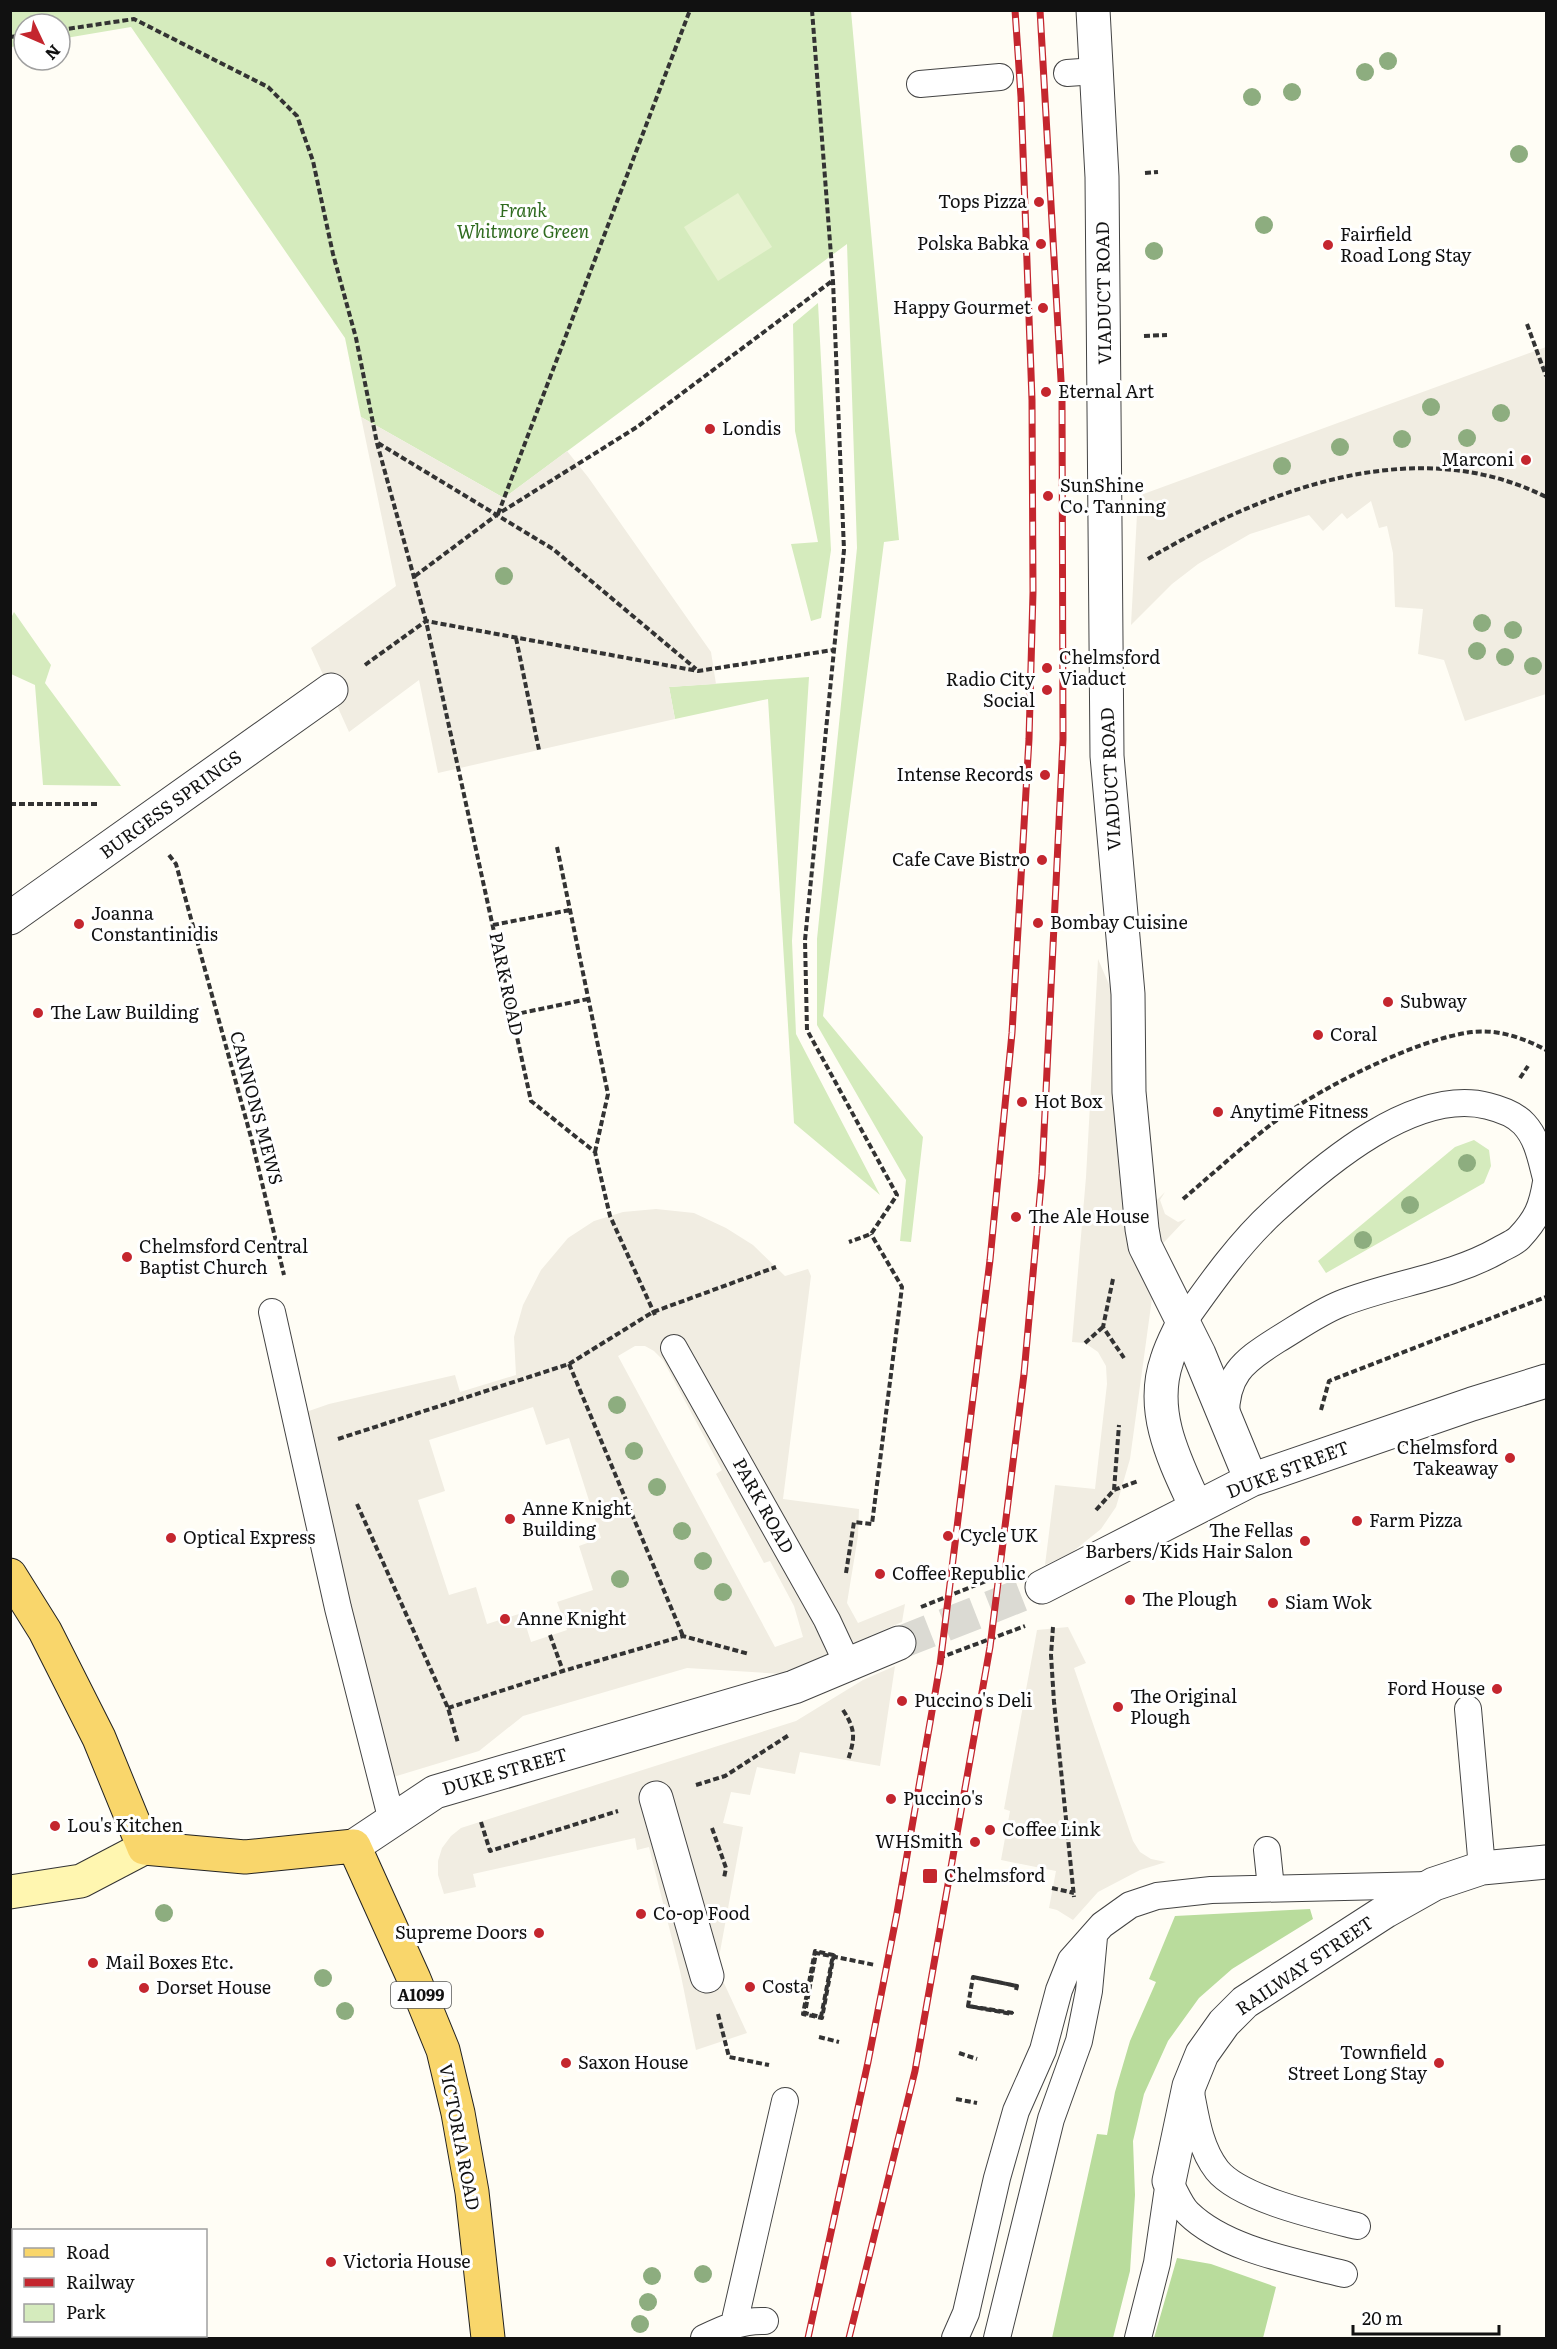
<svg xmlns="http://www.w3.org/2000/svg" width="1557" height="2349" font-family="Literata,serif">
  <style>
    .green { fill: #d5ebbd }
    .forest { fill: #b9dc9c }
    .pitch { fill: #e6f2cf }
    .plaza { fill: #f1ede2; fill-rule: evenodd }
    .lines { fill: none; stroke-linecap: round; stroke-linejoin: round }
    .street-tunnel { stroke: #dbdad3; stroke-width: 33; stroke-dasharray: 33 16; stroke-linecap: butt }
    .lane-casing { stroke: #444; stroke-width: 28 }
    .street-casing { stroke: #444; stroke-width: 35 }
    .secondary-casing { stroke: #333; stroke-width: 35 }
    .primary-casing { stroke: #222; stroke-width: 35 }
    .path { stroke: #333; stroke-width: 4; stroke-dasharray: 6 3; stroke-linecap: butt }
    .lane { stroke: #fff; stroke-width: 26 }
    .street { stroke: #fff; stroke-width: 33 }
    .secondary { stroke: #fff6b0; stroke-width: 33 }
    .primary { stroke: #f9d66b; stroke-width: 33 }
    .rail-casing { stroke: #c4262e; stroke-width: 7 }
    .rail { stroke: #fff; stroke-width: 4.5; stroke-dasharray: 14; stroke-linecap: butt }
    .tree { fill: #8dad7f }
    .poi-dot { fill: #c4262e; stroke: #fff; stroke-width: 2 }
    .labels { text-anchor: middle; stroke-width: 6; stroke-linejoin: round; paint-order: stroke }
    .shield { fill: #fff; stroke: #585858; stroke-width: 1.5 }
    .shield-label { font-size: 16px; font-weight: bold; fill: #111 }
    .poi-label { font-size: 18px; fill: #111; stroke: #fff; text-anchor: start }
    .park-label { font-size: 18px; font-style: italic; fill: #2f6b1f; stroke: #fff }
    .street-label { font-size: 18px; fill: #111; stroke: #fff }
  </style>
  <rect width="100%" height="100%" fill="#fffdf5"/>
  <path class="green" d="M11,10L851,11L899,540L884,542L823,1016L923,1137L911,1242L900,1241L906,1180L817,1025V939L857,548L847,244L504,498L361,417L345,338L131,27L60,39V24H24V45L11,47Z
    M818,303L831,550L821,618L811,621L791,544L818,542L795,431L793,324Z
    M14,612L51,665L45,683L121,786L43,785L35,685L11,674V618Z
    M809,677L792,941L796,1034L880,1195L794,1123L768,699L675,719L669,687Z
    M1474,1140L1489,1150L1491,1166L1484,1183L1326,1273L1318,1261L1455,1147Z"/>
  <path class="forest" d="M1310,1909L1313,1919L1232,1969L1199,1998L1168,2041L1144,2094L1133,2141L1135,2195L1130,2271L1113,2338H1052L1097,2134L1107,2135L1115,2092L1130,2041L1156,1982L1149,1979L1175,1916Z
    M1177,2258L1211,2264L1276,2287L1263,2338H1154Z"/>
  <path class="pitch" d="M738,193L772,247L718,281L684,227Z"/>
  <path class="plaza" d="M1546,347V694L1465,721L1444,660L1418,654L1423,609L1395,607L1393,553L1387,526L1379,528L1371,501L1347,519L1342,513L1323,531L1309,515L1250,534L1198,564L1172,584L1131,625L1138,496Z
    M361,417L504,498L567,451L588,477L711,652L716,684L669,687L675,719L438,773L419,680L349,732L311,648L396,586Z
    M1098,959L1114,996L1149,1208L1165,1192L1160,1200L1165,1214L1178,1222L1186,1219L1151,1256L1153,1291L1130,1459L1116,1507L1101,1529L1071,1553L1045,1565L1055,1485L1095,1489L1107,1384L1106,1366L1098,1352L1085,1343L1072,1342L1086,1177Z
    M656,1209L694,1213L726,1228L753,1245L785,1276L808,1269L811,1276L783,1499L859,1509L858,1536L847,1603L858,1623L905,1604L902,1622L782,1674L687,1668L523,1716L479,1751L390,1778L306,1412L329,1404L455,1375L460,1392L516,1375L514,1337L523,1305L541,1270L568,1238L594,1221L623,1212ZM635,1346H645L654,1351L663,1360L722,1470L716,1474L764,1563L770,1561L794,1606L803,1637L775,1647L618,1356ZM533,1407L546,1445L569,1438L601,1538L579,1546L593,1590L557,1602L567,1630L531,1642L522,1613L487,1624L476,1587L449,1595L418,1500L445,1491L429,1440Z
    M1068,1627L1086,1663L1074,1668L1133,1841L1140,1852L1151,1859L1166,1862L1140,1870L1098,1892L1073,1920L1057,1910L1049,1908L1056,1871L1001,1860L1010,1811L1004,1809L1037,1630Z
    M895,1666L880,1766L800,1752L795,1774L757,1767L750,1795L731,1792L723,1823L743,1827L717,1968L747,2033L696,2050L680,1971L649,1847L637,1850L635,1838L473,1874L476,1887L444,1894L438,1875V1861L442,1848L451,1836L461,1828L796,1721L863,1680Z"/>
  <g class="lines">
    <path class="street-tunnel" d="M899,1643L1042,1587"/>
    <g class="lane-casing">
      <path id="lane" d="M1067,73L1096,71
        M920,84L1000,77
        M272,1312L338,1608L392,1821
        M1184,1321C1211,1283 1239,1243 1274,1211C1324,1165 1415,1087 1488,1106C1500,1109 1515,1114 1524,1124C1538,1139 1541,1160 1546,1178
        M674,1348L827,1620L848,1665
        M1226,1419C1225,1376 1242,1362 1277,1340C1297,1328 1318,1313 1340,1304C1392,1283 1450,1278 1499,1250C1506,1246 1514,1243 1519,1238C1537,1219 1542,1207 1546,1182
        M1468,1709L1482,1868
        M1267,1850L1271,1888
        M1191,2093C1196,2119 1200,2148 1217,2170C1240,2199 1321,2217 1357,2226
        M1169,2181C1175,2191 1180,2205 1188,2213C1226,2250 1294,2261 1344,2274
        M734,2324L785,2101
        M704,2338C725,2328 742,2320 765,2321
        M955,2338L966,2313L997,2178L1016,2111L1043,2050L1059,1990L1071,1960L1102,1925L1130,1905L1157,1896L1211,1890L1429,1885
        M997,2338L1051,2119L1079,2041L1089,1991L1094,1937
        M1138,2338L1157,2263L1169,2181"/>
    </g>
    <g class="street-casing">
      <path id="street" d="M1093,10L1102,177L1107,756L1128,994L1129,1092L1142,1229L1145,1246L1199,1354L1251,1480
        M10,918L331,690
        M1184,1321C1178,1334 1171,1346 1167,1360C1149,1412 1175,1461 1196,1507
        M1042,1587L1251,1480L1472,1404L1546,1381
        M656,1798L707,1976
        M354,1846L435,1792L794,1687L899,1643
        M1169,2181L1189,2086L1202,2054L1224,2023L1245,2002L1386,1911L1434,1884L1482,1868L1546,1862"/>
    </g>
    <g class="secondary-casing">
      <path id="secondary" d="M10,1892L81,1881L144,1848"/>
    </g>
    <g class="primary-casing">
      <path id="primary" d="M10,1575L45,1631L99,1738L144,1848L245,1857L354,1846L414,1979L443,2050L458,2113L472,2192L488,2338"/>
    </g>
    <path class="path" d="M812,10L833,281L844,550L805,940L807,1030L897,1195L871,1234L849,1242
      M60,30L134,19L268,87L297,116L313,161L333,254L356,338L377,443L426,621L531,1101L595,1152L610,1216L655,1315
      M10,37L24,35
      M1145,173L1158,172
      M1527,324L1546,376
      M1144,336L1167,335
      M378,443L553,549L696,669
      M498,514L690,10
      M1148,559C1265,490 1415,431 1546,497
      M415,576L498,514L637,427L832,281
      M516,638L539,750
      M365,665L426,621L698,671L833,650
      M10,804H97
      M557,847L608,1094L595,1152
      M169,855L176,864L252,1141L284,1275
      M493,925L570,910
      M512,1015L588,999
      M1520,1078L1528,1066
      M1183,1199C1215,1172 1247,1142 1281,1117C1327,1085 1417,1039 1472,1032C1498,1029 1524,1038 1546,1050
      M1113,1279L1103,1327L1124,1358
      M1085,1343L1103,1327
      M569,1364L683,1636
      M1321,1410L1329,1381L1546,1297
      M338,1439L569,1364L653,1312L776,1267
      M1114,1490L1119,1425
      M357,1504L448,1708L458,1743
      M1096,1510L1114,1490L1138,1481
      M846,1573L854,1522L872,1524L902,1287L871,1234
      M921,1607L1001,1575
      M1053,1627L1051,1655L1054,1702L1074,1897
      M550,1635L563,1671
      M939,1658L1025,1626
      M448,1708L563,1671L683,1636L749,1654
      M843,1710C856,1730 855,1738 848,1760
      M696,1785L725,1776L789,1735
      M481,1822L490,1851L618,1811
      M712,1828L726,1868L724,1878
      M1052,1888L1074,1893
      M834,1954L822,2018L803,2014L815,1951L833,1955L821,2017L805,2013L816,1953L875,1965
      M973,1977L1017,1986L1016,1990
      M968,2006L1012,2014V2012
      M1013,2013L968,2006L973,1977L1017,1986L1016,1990
      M718,2014L729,2057L769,2065
      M819,2037L839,2042
      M959,2053L977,2059
      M956,2099L977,2103"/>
    <use href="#lane" class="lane"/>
    <use href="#street" class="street"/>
    <use href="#secondary" class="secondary"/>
    <use href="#primary" class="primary"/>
    <g class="rail-casing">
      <path id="rail" d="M808,2338L868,2062L897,1913L940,1665L990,1260L1012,1033L1029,739L1033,592L1032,400L1021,97L1015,10
        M849,2338L915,2071L990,1647L1024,1374L1042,1174L1063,739L1062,398L1040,10"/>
    </g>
    <use href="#rail" class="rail"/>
  </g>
  <g class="tree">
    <circle cx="1388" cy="61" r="9"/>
    <circle cx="1365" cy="72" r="9"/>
    <circle cx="1292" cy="92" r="9"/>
    <circle cx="1252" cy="97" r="9"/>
    <circle cx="1519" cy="154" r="9"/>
    <circle cx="1264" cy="225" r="9"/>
    <circle cx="1154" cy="251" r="9"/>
    <circle cx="1431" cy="407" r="9"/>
    <circle cx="1501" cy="413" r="9"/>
    <circle cx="1467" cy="438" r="9"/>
    <circle cx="1402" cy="439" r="9"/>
    <circle cx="1340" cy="447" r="9"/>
    <circle cx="1282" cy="466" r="9"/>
    <circle cx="504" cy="576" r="9"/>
    <circle cx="1482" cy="623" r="9"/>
    <circle cx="1513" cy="630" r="9"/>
    <circle cx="1477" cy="651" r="9"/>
    <circle cx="1505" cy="657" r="9"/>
    <circle cx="1533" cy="666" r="9"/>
    <circle cx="1467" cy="1163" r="9"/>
    <circle cx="1410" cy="1205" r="9"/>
    <circle cx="1363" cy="1240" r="9"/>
    <circle cx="617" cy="1405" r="9"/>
    <circle cx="634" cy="1451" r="9"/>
    <circle cx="657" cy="1487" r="9"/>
    <circle cx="682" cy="1531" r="9"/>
    <circle cx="703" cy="1561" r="9"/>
    <circle cx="620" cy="1579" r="9"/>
    <circle cx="723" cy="1592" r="9"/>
    <circle cx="164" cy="1913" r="9"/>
    <circle cx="323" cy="1978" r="9"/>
    <circle cx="345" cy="2011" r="9"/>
    <circle cx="703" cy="2274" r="9"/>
    <circle cx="652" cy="2276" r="9"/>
    <circle cx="648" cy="2302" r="9"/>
    <circle cx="640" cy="2324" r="9"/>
  </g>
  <g class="poi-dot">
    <circle cx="1039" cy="202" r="6"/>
    <circle cx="1041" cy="244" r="6"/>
    <circle cx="1328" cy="245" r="6"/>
    <circle cx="1043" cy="308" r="6"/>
    <circle cx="1046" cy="392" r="6"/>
    <circle cx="710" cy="429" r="6"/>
    <circle cx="1526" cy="460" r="6"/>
    <circle cx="1048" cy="496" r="6"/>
    <circle cx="1047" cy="668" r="6"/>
    <circle cx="1047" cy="690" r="6"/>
    <circle cx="1045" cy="775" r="6"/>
    <circle cx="1042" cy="860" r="6"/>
    <circle cx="1038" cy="923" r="6"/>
    <circle cx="79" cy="924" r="6"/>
    <circle cx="1388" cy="1002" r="6"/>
    <circle cx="38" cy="1013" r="6"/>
    <circle cx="1318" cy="1035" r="6"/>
    <circle cx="1022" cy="1102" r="6"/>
    <circle cx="1218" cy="1112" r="6"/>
    <circle cx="1016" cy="1217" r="6"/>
    <circle cx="127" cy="1257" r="6"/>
    <circle cx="1510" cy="1458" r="6"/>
    <circle cx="510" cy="1519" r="6"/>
    <circle cx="1357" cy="1521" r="6"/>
    <circle cx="948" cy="1536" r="6"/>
    <circle cx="171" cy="1538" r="6"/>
    <circle cx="1305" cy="1541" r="6"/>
    <circle cx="880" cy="1574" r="6"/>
    <circle cx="1130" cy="1600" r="6"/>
    <circle cx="1273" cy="1603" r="6"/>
    <circle cx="505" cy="1619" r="6"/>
    <circle cx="1497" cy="1689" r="6"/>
    <circle cx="902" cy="1701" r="6"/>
    <circle cx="1118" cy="1707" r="6"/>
    <circle cx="891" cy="1799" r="6"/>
    <circle cx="55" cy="1826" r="6"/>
    <circle cx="990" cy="1830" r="6"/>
    <circle cx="975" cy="1842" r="6"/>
    <rect x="922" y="1868" width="16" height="16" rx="3"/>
    <circle cx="641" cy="1914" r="6"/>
    <circle cx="539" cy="1933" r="6"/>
    <circle cx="93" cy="1963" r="6"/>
    <circle cx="750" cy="1987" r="6"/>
    <circle cx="144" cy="1988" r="6"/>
    <circle cx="566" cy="2063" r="6"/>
    <circle cx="1439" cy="2063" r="6"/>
    <circle cx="331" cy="2262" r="6"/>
  </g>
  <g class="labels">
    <rect class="shield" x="391" y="1982" width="60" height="26" rx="4.5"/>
    <g class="shield-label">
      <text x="421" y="2001">A1099</text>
    </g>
    <g class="poi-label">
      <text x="1027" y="208" text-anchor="end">Tops Pizza</text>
      <text x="1340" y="241">Fairfield<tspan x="1340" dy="21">Road Long Stay</tspan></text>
      <text x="1029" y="250" text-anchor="end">Polska Babka</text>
      <text x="1031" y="314" text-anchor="end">Happy Gourmet</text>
      <text x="1058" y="398">Eternal Art</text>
      <text x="722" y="435">Londis</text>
      <text x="1514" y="466" text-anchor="end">Marconi</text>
      <text x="1060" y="492">SunShine<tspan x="1060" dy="21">Co. Tanning</tspan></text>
      <text x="1059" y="664">Chelmsford<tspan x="1059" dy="21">Viaduct</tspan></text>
      <text x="1035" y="686" text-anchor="end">Radio City<tspan x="1035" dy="21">Social</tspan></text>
      <text x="1033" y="781" text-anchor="end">Intense Records</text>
      <text x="1030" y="866" text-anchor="end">Cafe Cave Bistro</text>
      <text x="91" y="920">Joanna<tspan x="91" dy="21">Constantinidis</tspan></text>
      <text x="1050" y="929">Bombay Cuisine</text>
      <text x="1400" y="1008">Subway</text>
      <text x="50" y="1019">The Law Building</text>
      <text x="1330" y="1041">Coral</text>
      <text x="1034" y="1108">Hot Box</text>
      <text x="1230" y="1118">Anytime Fitness</text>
      <text x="1028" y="1223">The Ale House</text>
      <text x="139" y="1253">Chelmsford Central<tspan x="139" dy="21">Baptist Church</tspan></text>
      <text x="1498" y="1454" text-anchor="end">Chelmsford<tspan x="1498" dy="21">Takeaway</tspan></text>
      <text x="522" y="1515">Anne Knight<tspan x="522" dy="21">Building</tspan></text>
      <text x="1369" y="1527">Farm Pizza</text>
      <text x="1293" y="1537" text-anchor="end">The Fellas<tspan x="1293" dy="21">Barbers/Kids Hair Salon</tspan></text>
      <text x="960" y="1542">Cycle UK</text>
      <text x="183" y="1544">Optical Express</text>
      <text x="892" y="1580">Coffee Republic</text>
      <text x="1142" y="1606">The Plough</text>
      <text x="1285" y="1609">Siam Wok</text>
      <text x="517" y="1625">Anne Knight</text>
      <text x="1485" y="1695" text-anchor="end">Ford House</text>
      <text x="1130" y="1703">The Original<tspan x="1130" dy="21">Plough</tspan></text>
      <text x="914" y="1707">Puccino's Deli</text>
      <text x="903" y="1805">Puccino's</text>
      <text x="67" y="1832">Lou's Kitchen</text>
      <text x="1002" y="1836">Coffee Link</text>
      <text x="963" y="1848" text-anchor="end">WHSmith</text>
      <text x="944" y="1882">Chelmsford</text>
      <text x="653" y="1920">Co-op Food</text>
      <text x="527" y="1939" text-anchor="end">Supreme Doors</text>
      <text x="105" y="1969">Mail Boxes Etc.</text>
      <text x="762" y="1993">Costa</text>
      <text x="156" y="1994">Dorset House</text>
      <text x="1427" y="2059" text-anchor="end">Townfield<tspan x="1427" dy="21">Street Long Stay</tspan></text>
      <text x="578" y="2069">Saxon House</text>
      <text x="343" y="2268">Victoria House</text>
    </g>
    <g class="park-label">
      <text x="523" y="217">Frank<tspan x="523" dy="21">Whitmore Green</tspan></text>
    </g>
    <g class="street-label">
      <text transform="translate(1104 293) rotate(-91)" y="6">VIADUCT ROAD</text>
      <text transform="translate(1111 779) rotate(-93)" y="6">VIADUCT ROAD</text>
      <text transform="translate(171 805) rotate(-36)" y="6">BURGESS SPRINGS</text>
      <text transform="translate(506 984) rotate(78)" y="6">PARK ROAD</text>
      <text transform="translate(256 1108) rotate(75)" y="6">CANNONS MEWS</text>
      <text transform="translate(1288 1470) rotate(-21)" y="6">DUKE STREET</text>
      <text transform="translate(763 1506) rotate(61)" y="6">PARK ROAD</text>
      <text transform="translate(505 1772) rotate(-16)" y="6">DUKE STREET</text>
      <text transform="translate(1305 1966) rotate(-34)" y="6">RAILWAY STREET</text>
      <text transform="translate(459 2137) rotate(79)" y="6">VICTORIA ROAD</text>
    </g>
  </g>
  <rect width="1557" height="2349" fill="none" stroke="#111111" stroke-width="24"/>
  <rect x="12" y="2229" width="195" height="108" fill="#ffffff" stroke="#a0a0a0" stroke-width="1.5"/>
  <rect x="24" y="2248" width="30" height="9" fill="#f9d66b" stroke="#a0a0a0" stroke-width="1.5"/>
  <text x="66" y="2259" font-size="18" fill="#111111">Road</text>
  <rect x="24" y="2278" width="30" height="9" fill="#c4262e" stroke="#a0a0a0" stroke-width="1.5"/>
  <text x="66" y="2289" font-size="18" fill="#111111">Railway</text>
  <rect x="24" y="2304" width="30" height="18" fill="#d5ebbd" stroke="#a0a0a0" stroke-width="1.5"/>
  <text x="66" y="2319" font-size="18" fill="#111111">Park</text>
  <g transform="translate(42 42) rotate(134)"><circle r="28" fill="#ffffff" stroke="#a0a0a0" stroke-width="1.5"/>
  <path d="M0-4.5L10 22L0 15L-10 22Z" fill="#c4262e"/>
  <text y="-9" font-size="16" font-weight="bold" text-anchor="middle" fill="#111111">N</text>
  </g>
  <path d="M1353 2325v9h146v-9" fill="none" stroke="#111111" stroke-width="3"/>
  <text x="1362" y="2325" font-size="18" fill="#111111" stroke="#ffffff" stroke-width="4.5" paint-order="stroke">20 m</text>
</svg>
